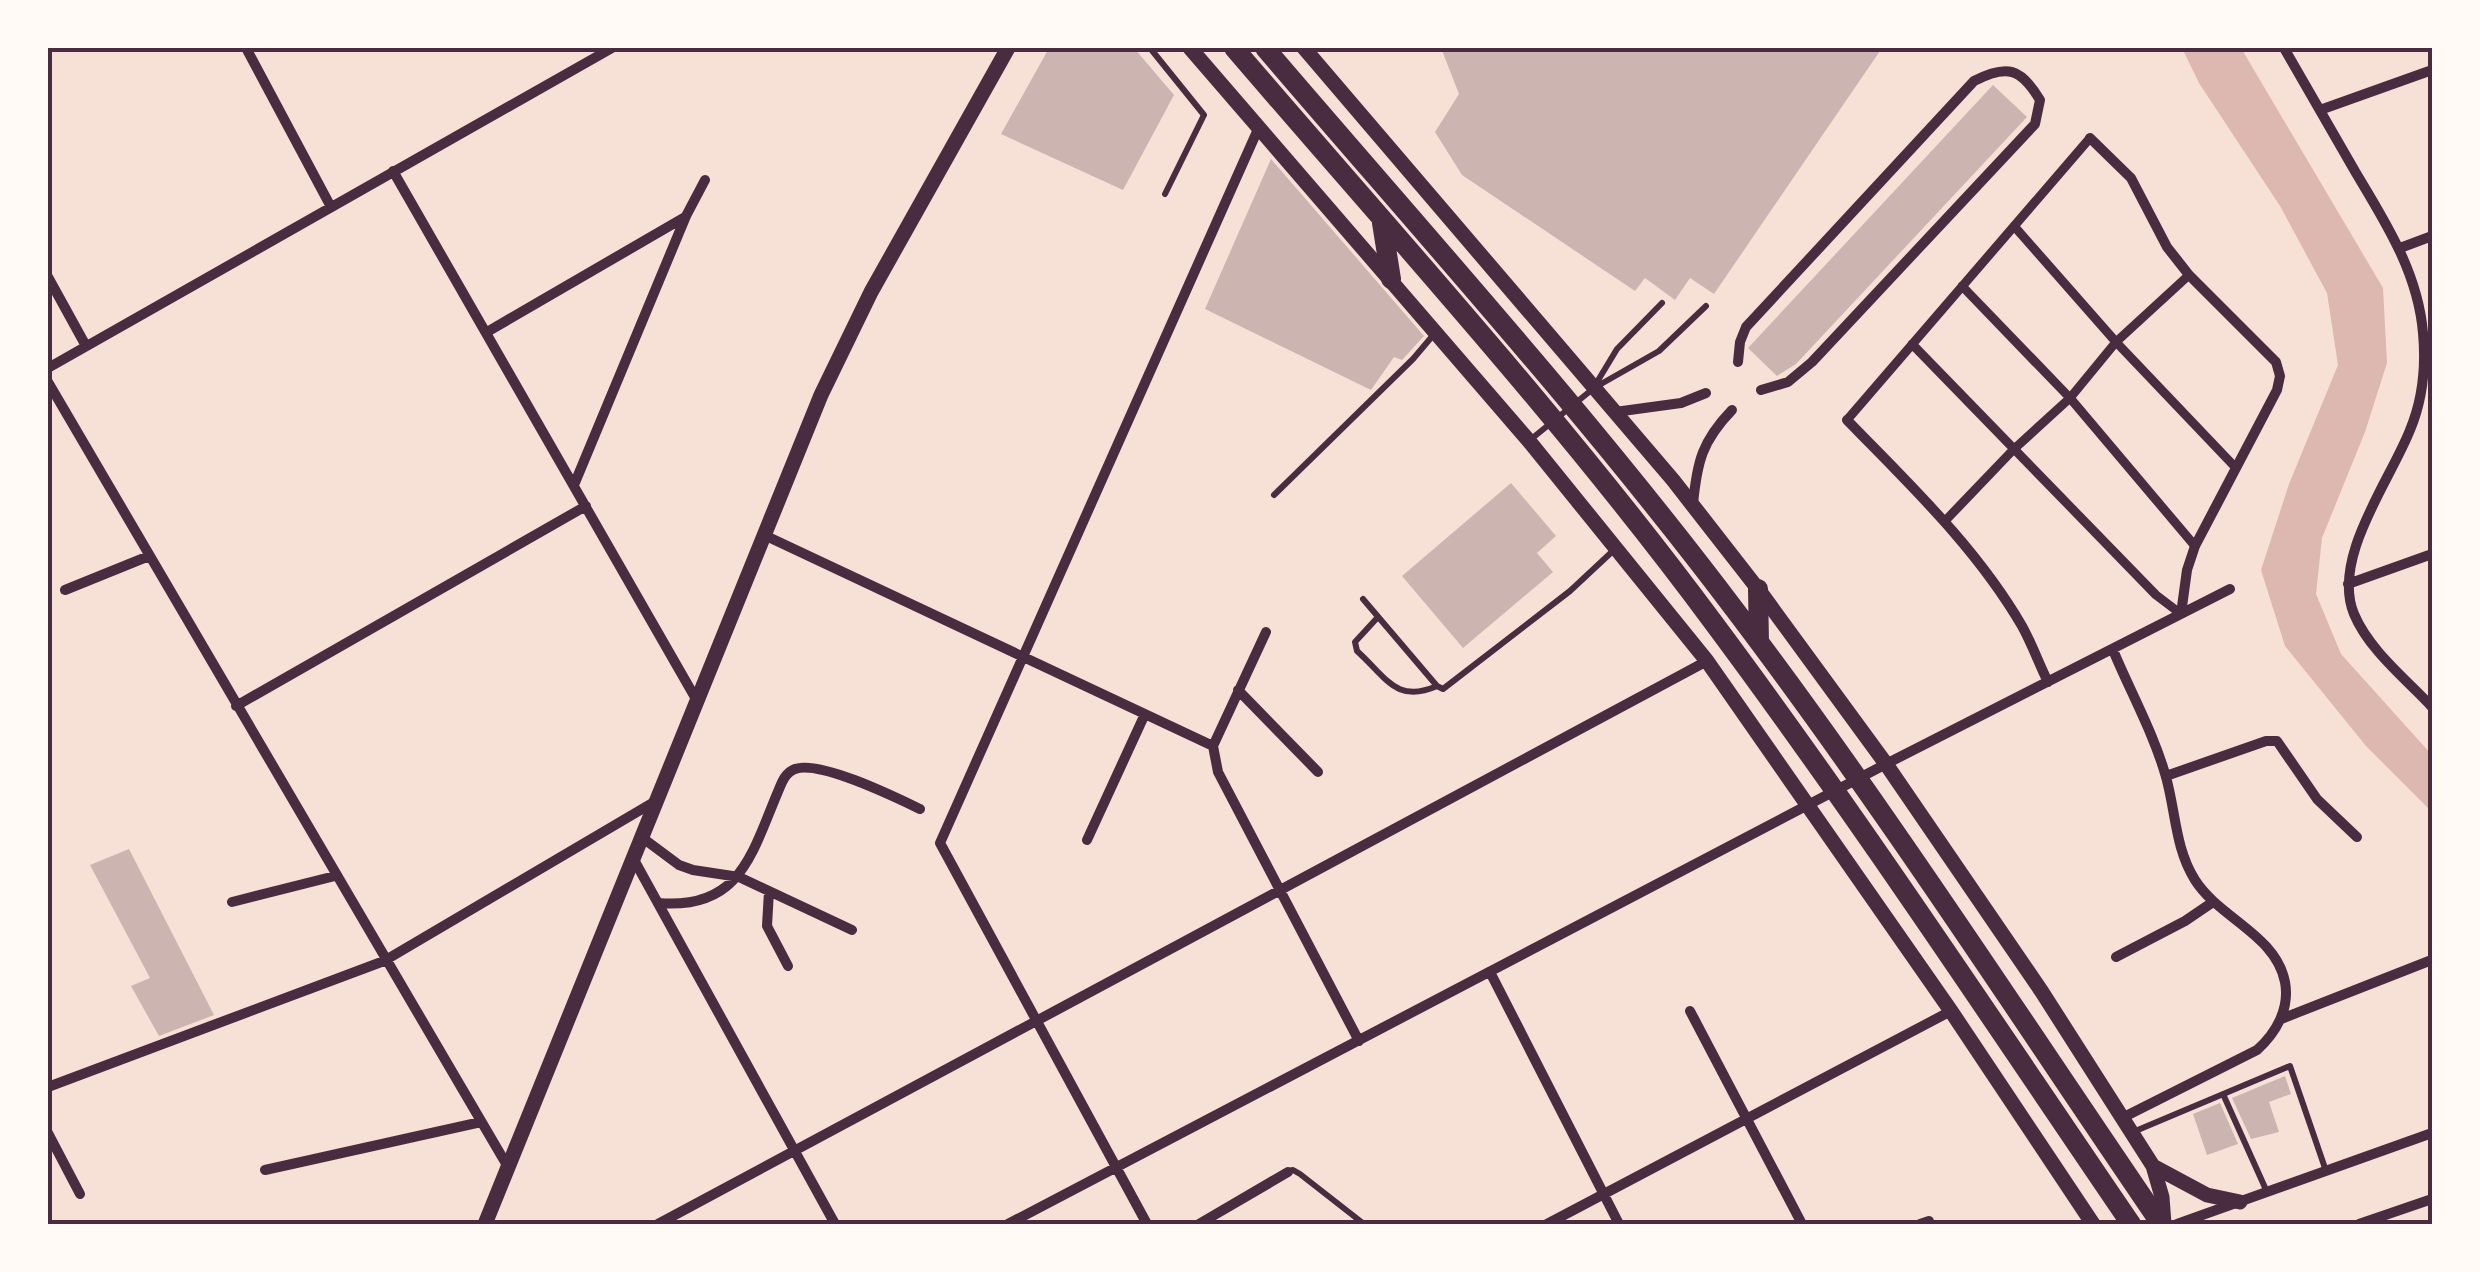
<svg xmlns="http://www.w3.org/2000/svg" width="2480" height="1272" font-family="'Nunito Sans',sans-serif">
  <style>
    .water { fill: #dcb8b0 }
    .building { fill: #ccb4b1 }
    .lines { fill: none; stroke-linecap: round; stroke-linejoin: round }
    .service { stroke: #4a2c40; stroke-width: 6 }
    .pedestrian { stroke: #4a2c40; stroke-width: 9 }
    .minor { stroke: #4a2c40; stroke-width: 10 }
    .tertiary { stroke: #4a2c40; stroke-width: 15 }
    .primary { stroke: #4a2c40; stroke-width: 20 }
    .neatline { fill: none; stroke: #4a2c40; stroke-width: 4 }
  </style>
  <rect width="100%" height="100%" fill="#f7e1d7"/>
  <path class="water" d="M2182,48H2241L2383,288L2387,363L2365,432L2322,538L2316,594L2341,654L2432,755V812L2366,746L2285,646L2261,570L2289,484L2338,365L2327,293L2280,206L2199,83Z"/>
  <path class="building" d="M1049,48H1134L1174,95L1123,190L1001,134Z
    M1441,48H1882L1714,294L1690,278L1675,300L1645,278L1635,291L1462,175L1435,132L1459,94Z
    M1993,85L2027,117L1796,364L1777,376L1748,348Z
    M1271,159L1424,336L1402,360L1394,357L1371,390L1205,309Z
    M1511,483L1556,536L1537,553L1553,572L1463,648L1402,576Z
    M129,849L214,1015L159,1036L131,986L150,978L90,865Z
    M2285,1076L2291,1094L2269,1102L2279,1132L2251,1139L2232,1098Z
    M2220,1103L2238,1144L2207,1155L2193,1114Z"/>
  <g class="lines">
    <path class="service" d="M1150,48L1204,115L1165,194
      M1594,387L1617,349L1662,303
      M1530,440L1594,388L1659,351L1706,306
      M1274,495L1413,359L1435,333
      M1363,599L1437,686L1443,689L1570,591L1615,549
      M1378,617L1355,642L1357,651C1386,677 1396,704 1437,686
      M2223,1094L2267,1192
      M2133,1132L2290,1066L2326,1171
      M1289,1171L1293,1170L1300,1174L1364,1224"/>
    <path class="pedestrian" d="M2014,226L2116,342L2236,468
      M1962,286L2070,398L2195,546
      M1912,344L2156,595L2181,614
      M1847,420L2090,138
      M1945,521L2013,450L2070,398L2116,342L2189,275"/>
    <path class="minor" d="M246,48L331,207
      M2284,48C2308,89 2332,131 2356,173C2386,223 2418,273 2423,333C2426,366 2423,399 2410,430C2390,481 2331,558 2354,614C2369,650 2406,679 2432,707
      M2320,110L2432,70
      M2090,138L2131,178L2167,247L2189,275L2276,362L2280,376L2277,390L2195,546L2187,570L2181,614
      M393,171L696,699
      M2400,248L2432,236
      M48,277L86,346
      M487,332L685,217
      M1738,362L1740,342L1746,327L1974,81C2007,64 2021,68 2040,100L2035,124L1812,362L1788,382L1761,390
      M48,368L612,48
      M48,382L508,1167
      M1615,412L1681,403L1706,393
      M1847,420C1910,485 1976,547 2022,626C2032,644 2039,664 2048,682
      M574,485L686,216L705,180
      M1693,504C1697,462 1702,441 1732,410
      M764,535L1213,746
      M2348,584L2432,554
      M65,590L149,556
      M1266,632L1213,746L1218,772L1359,1041
      M2113,650C2130,691 2154,734 2166,777C2176,813 2175,848 2195,880C2219,918 2276,935 2285,982C2290,1009 2276,1033 2257,1050L2122,1118
      M1238,690L1318,772
      M236,706L586,506
      M2166,776L2266,741H2277L2317,799L2357,837
      M640,836L679,865L693,870L739,877L852,930
      M1087,840L1145,714
      M633,858L835,1224
      M769,891L767,926L788,966
      M232,902L335,876
      M658,903C739,910 751,856 777,794C781,785 784,773 795,769C820,760 895,797 920,809
      M2116,957L2185,921L2213,902
      M1490,972L1619,1224
      M1690,1011L1802,1224
      M2281,1019L2429,961
      M48,1087L384,961L654,802
      M48,1133L80,1194
      M265,1170L481,1122
      M658,1224L1707,661
      M1008,1224L1886,764L2230,589
      M1147,1224L940,843L1259,127
      M1199,1224L1288,1172
      M1547,1224L1951,1011
      M1920,1224L1929,1221
      M2177,1224L2432,1133
      M2359,1224L2432,1199"/>
    <path class="tertiary" d="M1190,48L1529,441L1707,661L1951,1011L2093,1224
      M1304,48L1673,480L1758,589L1886,764L2042,992L2153,1166L2162,1197L2164,1224
      M2153,1166L2207,1195L2240,1202
      M485,1224L821,395L871,292L1008,48"/>
    <path class="primary" d="M1234,48C1396,237 1565,422 1713,622C1859,818 1994,1023 2131,1224
      M1265,48C1423,233 1588,415 1735,610C1885,808 2021,1019 2161,1224
      M1382,223L1391,279
      M1758,589L1759,642"/>
  </g>
  <rect width="2480" height="1272" fill="none" stroke="#fffaf5" stroke-width="100"/>
  <rect x="50" y="50" width="2380" height="1172" class="neatline"/>
</svg>
